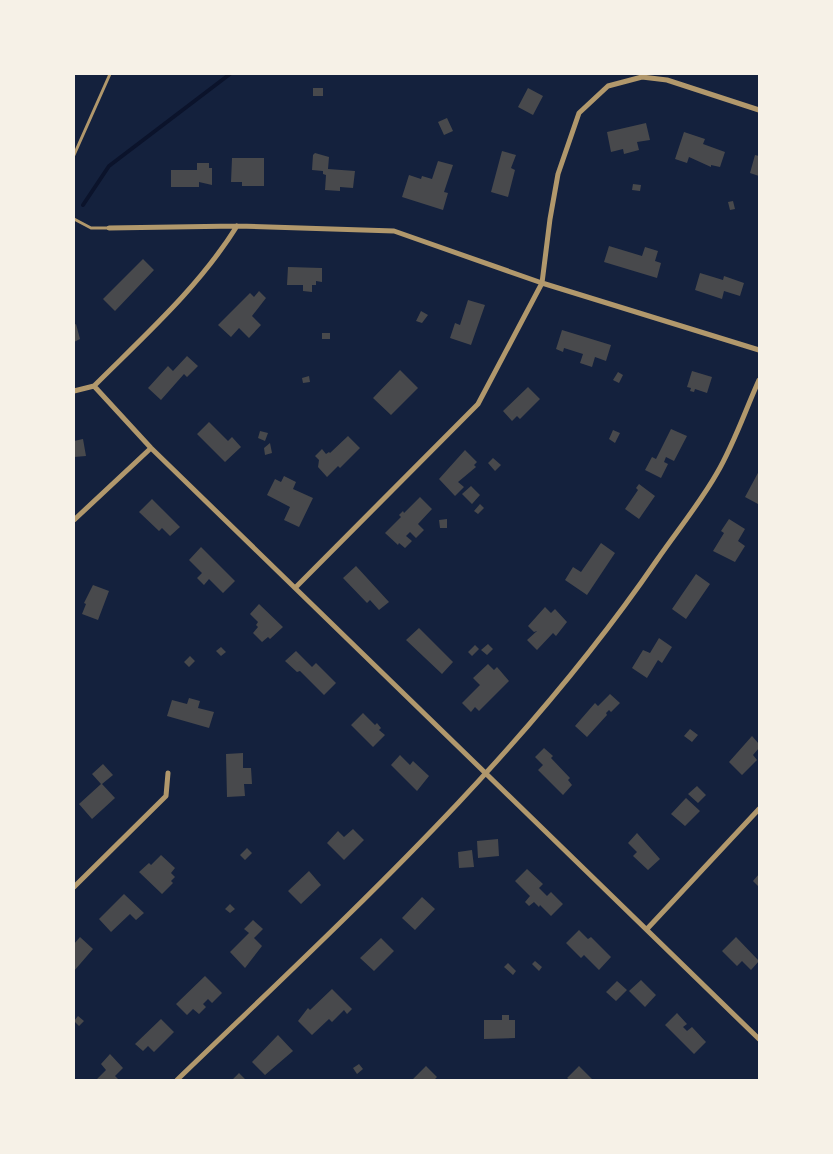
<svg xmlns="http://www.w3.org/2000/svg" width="833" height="1154" font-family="'PT Serif',serif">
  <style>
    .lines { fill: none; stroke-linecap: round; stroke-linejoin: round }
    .stream { stroke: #0b132b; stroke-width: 4 }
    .building { fill: #48494c }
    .service { stroke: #b1986c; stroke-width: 3 }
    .minor { stroke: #b1986c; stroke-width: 5 }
  </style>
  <rect width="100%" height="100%" fill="#14213d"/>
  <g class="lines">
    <path class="stream" d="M83,205L109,166L230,74"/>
  </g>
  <path class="building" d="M313,88H323V96H313Z
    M528,88L543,96L533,115L518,107Z
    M447,118L453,131L444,135L438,122Z
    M646,123L650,140L637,142L639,150L624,154L623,149L611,152L607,132Z
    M684,132L705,139L703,144L725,152L720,167L711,165V167L689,157L687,163L675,159Z
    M502,151L516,155L511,168L515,170L508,197L491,192Z
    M315,153L329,157L328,169L355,171L353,188L340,187V191L325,190L326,175L323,174V171L312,170L313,155Z
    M755,155L759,156V176L750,173Z
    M232,158H264V186H242V182H231Z
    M438,161L453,165L444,192L448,193L443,210L402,197L409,175L421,179L422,176L432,179Z
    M197,163H209V168H212V185L199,182V187H171V170H197Z
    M633,184L641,185L640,191L632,190Z
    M733,201L735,209L730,210L728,202Z
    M609,246L642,256L645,247L658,251L655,261L661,263L657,278L604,262Z
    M143,259L154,270L115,311L103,299Z
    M288,267L322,268V282L316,281V285H312V292L303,291V285H287Z
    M700,273L723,280L724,276L744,283L740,296L724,291L722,299L695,290Z
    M259,291L266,298L252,316L261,325L249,338L239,328L231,337L218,325L250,293L254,297Z
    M468,300L485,305L471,345L450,338L455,323L460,325Z
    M421,311L428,315L422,323L416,321Z
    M76,324L80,339L74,342V325Z
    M562,330L611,345L606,361L595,357L592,367L580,363L583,354L564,348L563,352L556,349Z
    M322,333H330V339H322Z
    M187,356L198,366L187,377L184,374L161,400L148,388L168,366L173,371Z
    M400,370L418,388L391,415L373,398Z
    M692,371L712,377L707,393L695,389L694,392L690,391L691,388L687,387Z
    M618,372L623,375L619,383L613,380Z
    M309,376L310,382L303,383L302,378Z
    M528,387L540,399L520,419L517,416L512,421L503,411Z
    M209,422L228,441L232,437L241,447L225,462L197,434Z
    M671,429L687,436L674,461L666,457L664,462L668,464L661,478L645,470L652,457L656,459Z
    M613,430L620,433L615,443L609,439Z
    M260,431L268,433L265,441L258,438Z
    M348,436L360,448L340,468L338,466L327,477L318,467L319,460L315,456L322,449L326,454L329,452L330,453Z
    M83,439L86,456L74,457V441Z
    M270,443L272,453L265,455L264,448Z
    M465,450L477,462L474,465L476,467L458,482L464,487L455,496L439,479Z
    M493,458L501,465L495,471L488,463Z
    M759,471V501L758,504L745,497Z
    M284,476L296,482L293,489L313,498L299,527L284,520L290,507L267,495L275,479L281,482Z
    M639,484L655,496L639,519L625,509L638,490L636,488Z
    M471,486L480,495L472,504L462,494Z
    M420,497L432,509L418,524L424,530L416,538L410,532L406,536L412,541L405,548L399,543L398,545L385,533L401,517L399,515L403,511L404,513Z
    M152,499L180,527L170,536L162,528L159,531L139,512Z
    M480,504L484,508L478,514L474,511Z
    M447,519V528H440L439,520Z
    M729,519L745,529L738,541L745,546L735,562L713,551L724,533L721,531Z
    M601,543L615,553L587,595L565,580L573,567L581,572Z
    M201,547L235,581L223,593L209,579L204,585L197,578L202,573L189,560Z
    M356,566L389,602L379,610L370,600L367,603L343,578Z
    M696,574L710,584L686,619L672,609Z
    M93,585L109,591L98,620L82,614L86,604L84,603Z
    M259,604L283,627L270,639L268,637L262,642L253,633L258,627L256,625L258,622L250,614Z
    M545,607L551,613L555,609L567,622L556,636L553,633L537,650L527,640L537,631L534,632L528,626Z
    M419,628L453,662L442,674L406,640Z
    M659,638L672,647L662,663L658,660L647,678L632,668L643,650L650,653Z
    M488,644L493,649L487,655L481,650Z
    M475,645L479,649L472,656L468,652Z
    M221,647L226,652L221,656L216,651Z
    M296,651L312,667L316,663L336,683L324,695L300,671L297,672L285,661Z
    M190,656L195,661L189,667L184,662Z
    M488,664L494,670L497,667L509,681L479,711L475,707L471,712L462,703L480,685L473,678Z
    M610,694L620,703L611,712L609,710L606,713L607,715L587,737L575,726L595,703L598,706Z
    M189,698L200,701L198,708L214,712L209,728L167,716L172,700L187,704Z
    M363,713L375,725L377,723L381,728L379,730L385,735L373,747L351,725Z
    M690,729L698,735L692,742L684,736Z
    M752,736L759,744V748L753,755L757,760L742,775L729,762Z
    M544,748L553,756L551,758L570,778L568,780L572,785L563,795L538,770L543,765L535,757Z
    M243,753V768H251L252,784H244L245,796L227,797L226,754Z
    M400,755L410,765L413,761L429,776L417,791L391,765Z
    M103,764L113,775L102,784L115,798L92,819L79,804L101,784L92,774Z
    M697,786L706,795L698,803L688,794Z
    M686,798L700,811L685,826L671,814Z
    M353,829L364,840L344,860L327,843L338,831L344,837Z
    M637,833L660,859L648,870L633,856L637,852L628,843Z
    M498,839L499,856L478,858L477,841Z
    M247,848L252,853L245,860L240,855Z
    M472,850L474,867L459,868L458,852Z
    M161,855L175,868L171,873L175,877L171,881L173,883L162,894L139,872L149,863L151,865Z
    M527,869L543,884L539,888L547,896L551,892L563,904L551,916L540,905L539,907L534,902L529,906L525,902L530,896L515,881Z
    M309,871L321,885L301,904L288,891Z
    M759,874V887L753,881Z
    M124,894L144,913L136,920L130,914L111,932L99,919Z
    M422,897L435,909L415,930L402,918Z
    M230,904L235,909L230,913L225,909Z
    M253,920L263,929L254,938L262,946L245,968L230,952L249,933L244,929Z
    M579,930L588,939L591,937L611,957L599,970L584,955L581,958L566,943Z
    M80,937L93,949L74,971V944Z
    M736,937L759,961L751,970L742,961L737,966L722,951Z
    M381,938L394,951L374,971L360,958Z
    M535,961L542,967L539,971L532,964Z
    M508,963L516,971L513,975L504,967Z
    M205,976L222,993L212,1003L208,999L203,1004L206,1007L199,1014L193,1009L187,1015L176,1004Z
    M641,980L656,995L645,1007L629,991Z
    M617,981L627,990L616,1001L606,992Z
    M332,989L352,1009L347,1014L344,1010L332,1022L329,1019L312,1035L298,1021L308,1008L310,1010Z
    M677,1013L687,1024L683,1027L687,1031L692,1027L706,1042L694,1054L665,1025Z
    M502,1015H509V1020H515V1038L484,1039V1020H502Z
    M78,1016L84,1021L79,1026L74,1021Z
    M161,1019L174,1032L154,1052L148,1046L143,1051L135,1044Z
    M278,1035L293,1051L265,1075L252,1062Z
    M110,1054L123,1068L115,1076L119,1080H96L106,1070L101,1064Z
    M359,1064L363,1069L357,1074L353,1068Z
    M426,1066L437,1077L434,1080H412Z
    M579,1066L593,1080H570L567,1078Z
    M239,1073L246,1080H232Z"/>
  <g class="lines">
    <path class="service" d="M74,155L110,74
      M74,219L91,228H109"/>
    <path class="minor" d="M109,228L237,226L394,231L542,283L759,350
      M94,386L151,448L759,1039
      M94,386C145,335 199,287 237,226
      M74,391L94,386
      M74,520L151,448
      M296,587L478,404L542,283L550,219L558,174L579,113L608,86L642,77L667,80L759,110
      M74,887L166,796L168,773
      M647,929L759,809
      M177,1080C347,916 523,756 657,560C677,531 700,503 717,473C734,444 745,411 759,380"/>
  </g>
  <rect width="833" height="1154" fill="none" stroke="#f6f1e7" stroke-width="150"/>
</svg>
